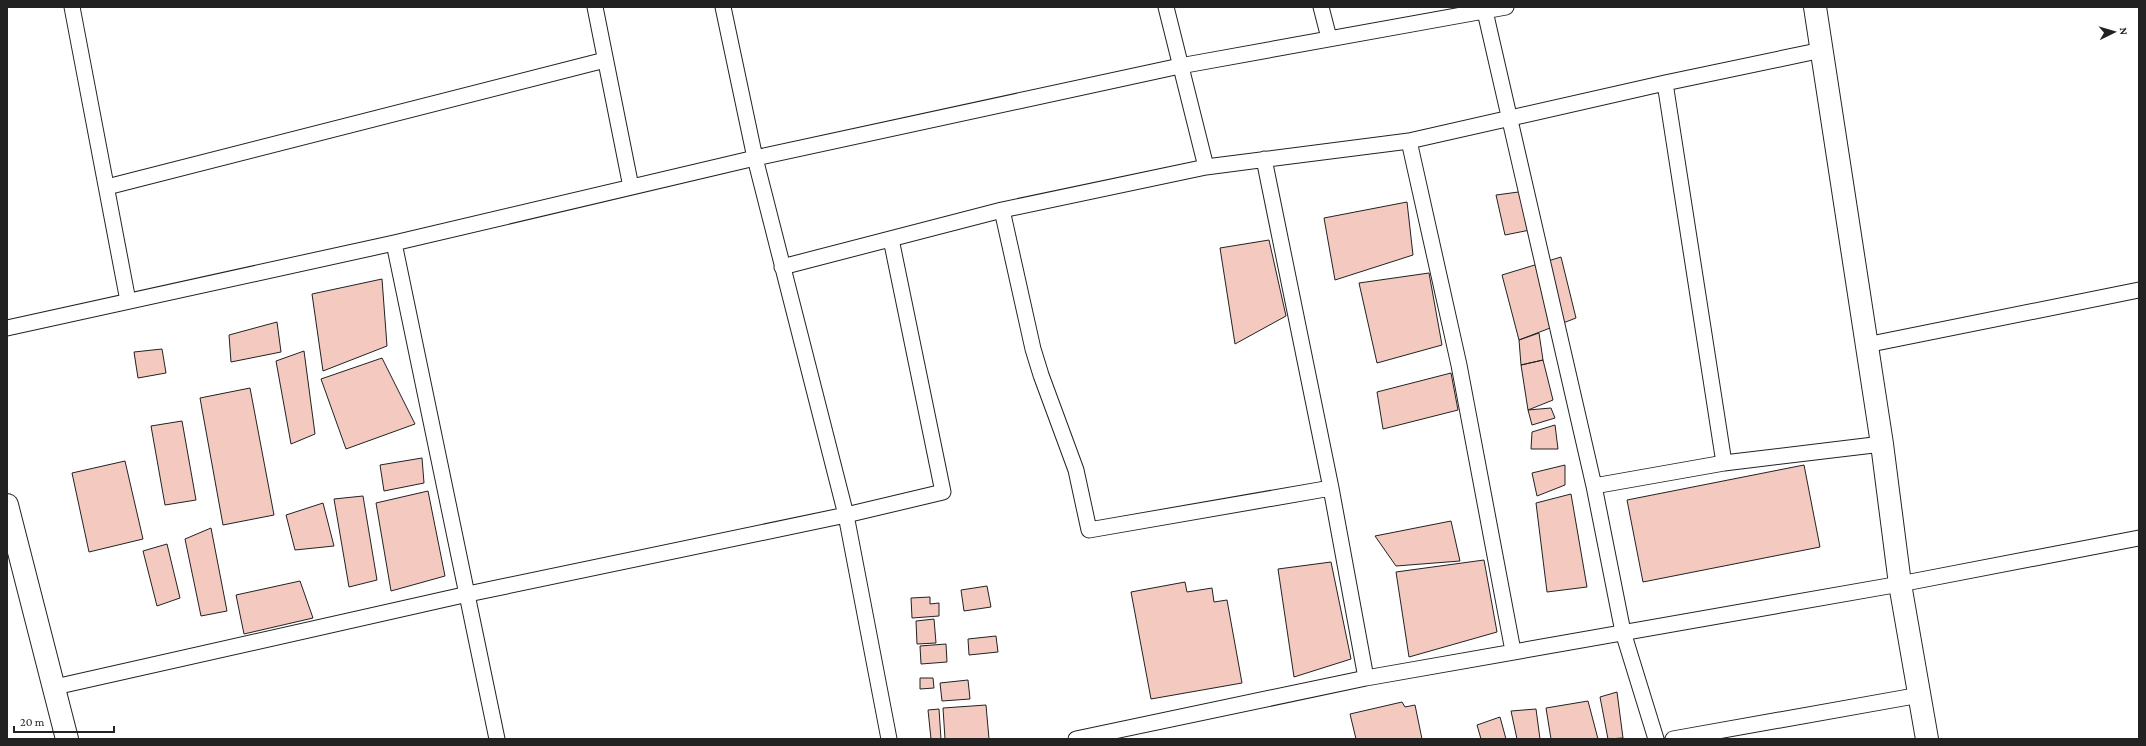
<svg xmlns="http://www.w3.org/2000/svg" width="2146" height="746" font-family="'Crimson Pro',serif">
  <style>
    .building { fill: #f3c9c0; stroke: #222 }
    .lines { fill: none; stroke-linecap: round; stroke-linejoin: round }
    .lane-casing { stroke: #222; stroke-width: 17 }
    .secondary-casing { stroke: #222; stroke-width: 24 }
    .lane { stroke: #fff; stroke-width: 15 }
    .secondary { stroke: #fff; stroke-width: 22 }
  </style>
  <rect width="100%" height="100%" fill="#fff"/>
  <path class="building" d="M1526,191L1535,229L1505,235L1496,195Z
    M1407,202L1413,255L1335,280L1324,218Z
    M1269,240L1286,316L1235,344L1220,248Z
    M1561,257L1576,318L1519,340L1502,275Z
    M1429,273L1442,345L1377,363L1359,283Z
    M382,279L387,346L323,371L312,294Z
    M277,322L281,352L231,362L229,335Z
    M1539,333L1543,360L1521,365L1519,340Z
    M162,349L166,373L138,378L134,352Z
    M304,351L315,434L291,444L276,361Z
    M382,358L415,424L346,449L321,379Z
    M1543,360L1553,400L1528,410L1521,365Z
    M1451,373L1458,410L1383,429L1377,392Z
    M250,388L274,515L223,525L200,398Z
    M1551,408L1555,418L1532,425L1528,410Z
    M182,421L196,500L165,505L151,426Z
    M1555,425L1558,449H1531L1532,432Z
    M422,458L424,483L384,491L380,465Z
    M125,461L143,539L89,552L72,473Z
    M1565,465V485L1537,496L1532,473Z
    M1804,465L1820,547L1643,582L1627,500Z
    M428,491L445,576L391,591L376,503Z
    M1571,494L1587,587L1547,592L1536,503Z
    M363,496L377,580L349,587L334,499Z
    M323,503L334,546L295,550L286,515Z
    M1451,521L1460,561L1396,566L1375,536Z
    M211,528L227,611L201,616L185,539Z
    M167,544L180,598L157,606L143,551Z
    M1484,560L1497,632L1409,657L1396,572Z
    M1331,562L1351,659L1294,677L1278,569Z
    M300,581L313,618L244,634L236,595Z
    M1185,582L1187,592L1212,588L1214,602L1227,600L1242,683L1151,699L1131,592Z
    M987,586L991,607L964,611L961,590Z
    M930,597V604L939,603V616L912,618L911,598Z
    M934,619L936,643L917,644L916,621Z
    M996,636L998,652L969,655L968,639Z
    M946,644L947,662L921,664L920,646Z
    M920,678H933L934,688L920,689Z
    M968,680L970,699L942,701L940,683Z
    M1617,692L1623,738L1608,739L1600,697Z
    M1588,701L1598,739H1551L1546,708Z
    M1402,702L1405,707L1415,705L1422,739H1356L1350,714Z
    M986,705L989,739H945L943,708Z
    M939,709L941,739H931L928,710Z
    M1536,709L1540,739H1517L1511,711Z
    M1500,717L1506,739H1481L1477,725Z"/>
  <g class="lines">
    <g class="lane-casing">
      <path id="lane" d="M72,7L128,301
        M595,7L631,187
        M723,7L755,158L846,515L889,739
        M1166,7L1206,167
        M1321,7L1329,38
        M1484,7L1594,486L1623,632L1656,739
        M1665,83L1724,463
        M1409,141L1459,365L1513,651
        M1264,159L1331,488L1366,678
        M107,187L605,60
        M1002,210L1033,349L1041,375L1076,470L1089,530L1331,488
        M394,243L497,739
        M782,267L1002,210L1206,167L1409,141L1665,83L1822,50
        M7,328L394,243L755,158L1180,66L1506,7
        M1866,345L2139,290
        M1594,486L1724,463L1882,444
        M55,687L468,594L846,515L943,492L891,239
        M1076,739L1366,678L1900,584L2139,538
        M1673,739L1920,695"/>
    </g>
    <g class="secondary-casing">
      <path id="secondary" d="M1815,7L1882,444L1900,584L1927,739
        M7,505L67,739"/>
    </g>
    <use href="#lane" class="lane"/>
    <use href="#secondary" class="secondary"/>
  </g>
  <rect width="2146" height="746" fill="none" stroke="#222222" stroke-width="16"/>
  <g transform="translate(2114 32) rotate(85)" stroke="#ffffff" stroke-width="3" paint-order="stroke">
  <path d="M0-3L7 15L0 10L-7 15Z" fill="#222222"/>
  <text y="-6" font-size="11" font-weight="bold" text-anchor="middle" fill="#222222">N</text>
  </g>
  <path d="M14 726v6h100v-6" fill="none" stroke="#222222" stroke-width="2"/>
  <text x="20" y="726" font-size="12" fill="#222222" stroke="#ffffff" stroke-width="3" paint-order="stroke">20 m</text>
</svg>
